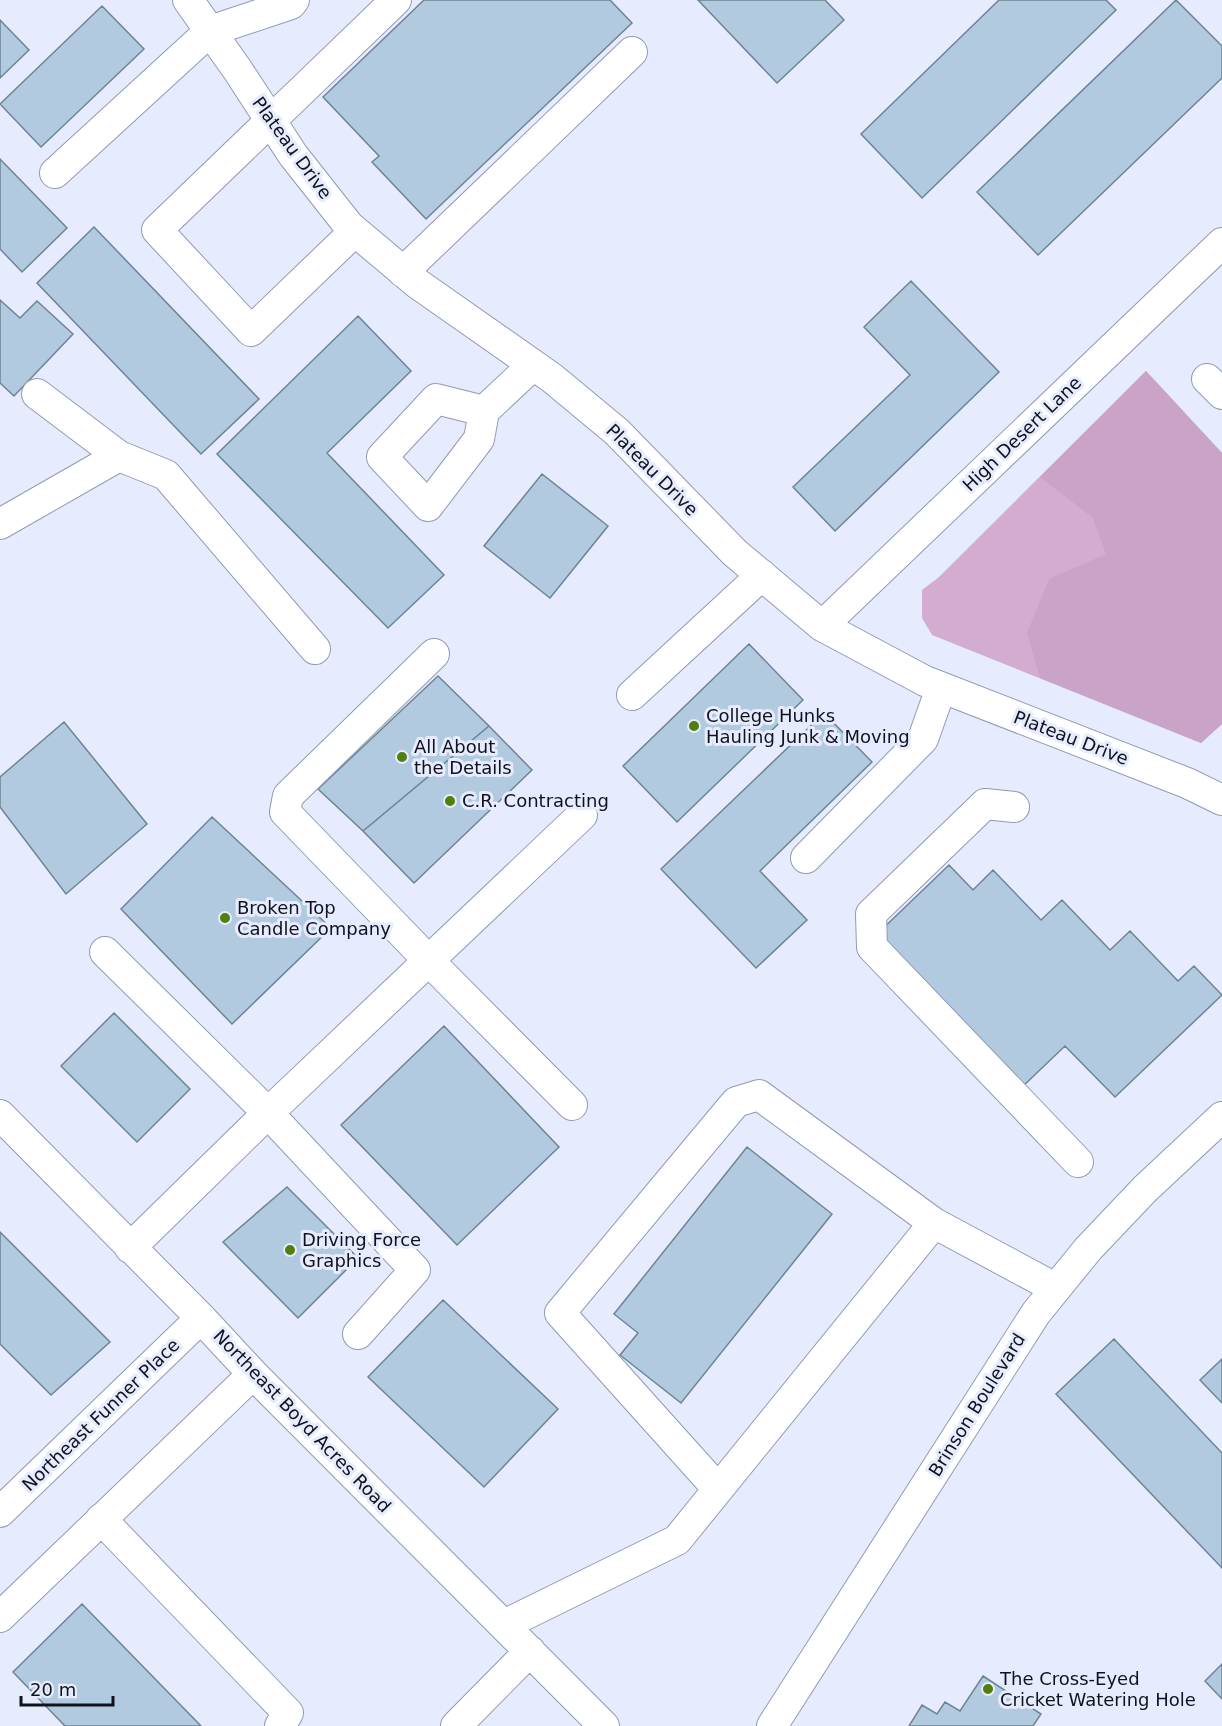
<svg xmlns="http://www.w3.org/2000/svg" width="1222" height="1726" font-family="'DejaVu Sans',sans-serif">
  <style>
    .green { fill: #d3acd1 }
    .forest { fill: #c9a3c8 }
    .building { fill: #b1cadf; stroke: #6d8497; stroke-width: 1.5 }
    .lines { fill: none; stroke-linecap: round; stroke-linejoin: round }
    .minor-casing { stroke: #929ab4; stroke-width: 32 }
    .minor { stroke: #fff; stroke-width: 30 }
    .poi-dot { fill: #507f0b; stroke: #e6ecfd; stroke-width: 2 }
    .labels { text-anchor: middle; stroke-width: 6; stroke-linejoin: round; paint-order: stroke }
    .street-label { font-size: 18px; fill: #10131d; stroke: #e6ecfd }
    .poi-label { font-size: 18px; fill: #10131d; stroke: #e6ecfd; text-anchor: start }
  </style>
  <rect width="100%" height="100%" fill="#e6ecfd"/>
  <path class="green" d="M1146,371L1222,453V724L1201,743L932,635L922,618V590L939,577Z"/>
  <path class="forest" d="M1146,371L1222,453V724L1201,743L1040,678L1027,633L1049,579L1106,554L1093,518L1040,477Z"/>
  <path class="building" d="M424,0H610L632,23L426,219L372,162L379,156L323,97Z
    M698,0H825L844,20L777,83Z
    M999,0H1106L1116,10L922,198L861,134Z
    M1176,0L1222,46V78L1038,255L977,192Z
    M102,6L144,49L41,147L0,104Z
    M0,20L29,50L0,78Z
    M0,159L67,228L22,272L0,249Z
    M94,227L259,399L201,454L37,283Z
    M911,281L999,372L835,531L793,487L910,375L864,327Z
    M0,300L20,318L37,301L73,334L14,396L0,383Z
    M358,316L411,371L327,453L444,575L388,628L217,454Z
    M542,474L608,526L550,598L484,546Z
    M749,644L803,700L677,822L623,766Z
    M438,676L489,726L363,831L318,789Z
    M824,713L872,762L760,871L807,920L756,968L661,869Z
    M64,722L147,824L66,894L0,807V777Z
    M489,726L532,770L414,883L363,831Z
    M212,817L331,928L232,1024L121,909Z
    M949,865L973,890L993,870L1041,920L1062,900L1110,950L1130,931L1178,981L1194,966L1222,995L1115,1097L1065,1046L1020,1089L874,937Z
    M114,1013L190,1089L137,1142L61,1066Z
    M444,1026L559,1147L457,1245L341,1125Z
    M747,1147L832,1214L681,1403L620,1355L638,1333L614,1314Z
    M287,1187L358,1258L298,1318L223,1242Z
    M0,1232L110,1342L51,1395L0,1344Z
    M443,1300L558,1409L484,1487L368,1377Z
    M1114,1339L1222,1453V1568L1056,1394Z
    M1222,1359V1403L1200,1380Z
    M82,1604L201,1726H65L13,1672Z
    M1222,1664V1699L1205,1681Z
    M983,1676L1041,1714L1033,1726H909L922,1705L937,1714L945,1702L960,1711Z"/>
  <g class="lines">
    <g class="minor-casing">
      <path id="minor" d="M188,0L237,69L293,155L349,226L418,284L552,378L617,432L735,553L822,626L925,681L1187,783L1222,800
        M55,173L210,31L291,4L294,0
        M355,231L251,331L157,230L396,0
        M403,272L632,52
        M1207,379L1222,394
        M37,394L119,456L166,475L315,649
        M484,411L436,399L382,457L428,506L479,439L484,411L533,365
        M0,524L119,456
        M822,626L1222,243
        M434,654L288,796L285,812L429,961L572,1105
        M632,695L762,575
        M1014,807L985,804L871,914L872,947L1078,1162
        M806,858L923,739L941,688
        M105,952L268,1113L130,1248
        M0,1115L201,1318L253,1374L604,1726
        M934,1223L1055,1288
        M358,1334L415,1270L268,1113L582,815
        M0,1512L201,1318
        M101,1519L288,1713L280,1726
        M0,1617L253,1374
        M504,1625L677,1540L934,1223L759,1095L736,1102L560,1313L718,1489
        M456,1726L530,1651
        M772,1726L1036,1313L1088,1249L1145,1189L1222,1117"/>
    </g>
    <use href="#minor" class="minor"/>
  </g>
  <g class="poi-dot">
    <circle cx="694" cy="726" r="6"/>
    <circle cx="402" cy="757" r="6"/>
    <circle cx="450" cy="801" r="6"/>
    <circle cx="225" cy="918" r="6"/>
    <circle cx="290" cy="1250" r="6"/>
    <circle cx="988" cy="1689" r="6"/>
  </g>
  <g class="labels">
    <g class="street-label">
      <text transform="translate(292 148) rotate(54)" y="6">Plateau Drive</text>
      <text transform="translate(1022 434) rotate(-44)" y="6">High Desert Lane</text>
      <text transform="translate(652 470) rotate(45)" y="6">Plateau Drive</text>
      <text transform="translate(1071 738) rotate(21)" y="6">Plateau Drive</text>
      <text transform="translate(977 1405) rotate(-58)" y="6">Brinson Boulevard</text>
      <text transform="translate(101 1415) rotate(-44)" y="6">Northeast Funner Place</text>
      <text transform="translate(302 1421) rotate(46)" y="6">Northeast Boyd Acres Road</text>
    </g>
    <g class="poi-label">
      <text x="706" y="722">College Hunks<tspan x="706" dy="21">Hauling Junk &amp; Moving</tspan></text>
      <text x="414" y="753">All About<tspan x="414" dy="21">the Details</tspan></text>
      <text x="462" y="807">C.R. Contracting</text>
      <text x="237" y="914">Broken Top<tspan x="237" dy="21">Candle Company</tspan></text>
      <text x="302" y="1246">Driving Force<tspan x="302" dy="21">Graphics</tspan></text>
      <text x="1000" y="1685">The Cross-Eyed<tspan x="1000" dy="21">Cricket Watering Hole</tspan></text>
    </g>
  </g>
  <path d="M21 1696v9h92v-9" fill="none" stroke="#10131d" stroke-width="3"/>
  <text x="30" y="1696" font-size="18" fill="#10131d" stroke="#e6ecfd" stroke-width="4.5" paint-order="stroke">20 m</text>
</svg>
